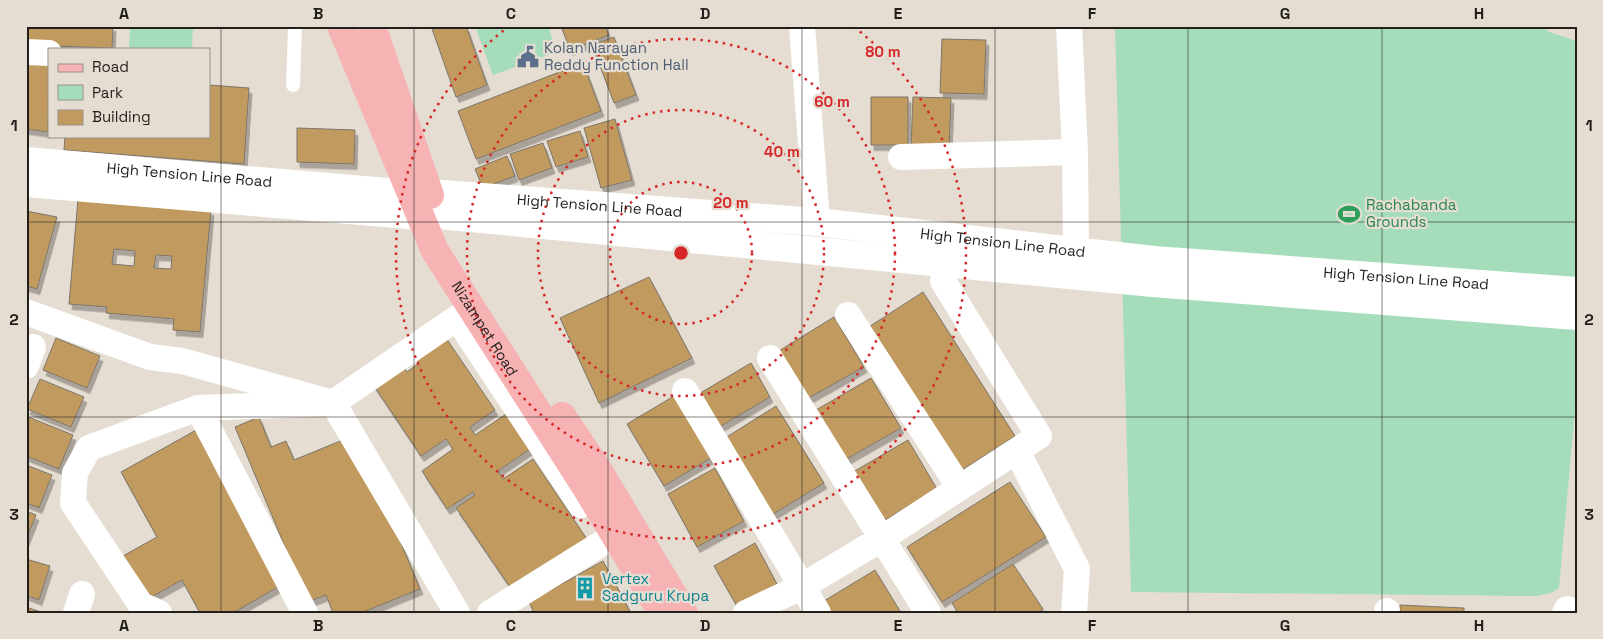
<svg xmlns="http://www.w3.org/2000/svg" width="1603" height="639" font-family="'Space Grotesk',sans-serif">
  <style>
    .green { fill: #a5ddba }
    .building { fill: #c09a5e; stroke: #7c756b; fill-rule: evenodd; filter: url(#shadow) }
    .lines { fill: none; stroke-linecap: round; stroke-linejoin: round }
    .lane { stroke: #fff; stroke-width: 14 }
    .street { stroke: #fff; stroke-width: 26 }
    .secondary { stroke: #fff; stroke-width: 28 }
    .primary { stroke: #f7b2b4; stroke-width: 28 }
    .grid { fill: none; stroke: #221f1b; stroke-width: 1; stroke-opacity: 0.55 }
    .ring { fill: none; stroke: #d62828; stroke-width: 2.5; stroke-dasharray: 2.5 5 }
    .labels { text-anchor: middle; stroke-width: 4.5; stroke-linejoin: round; paint-order: stroke }
    .service-label { font-size: 15px; fill: #4e5e75; stroke: #e5ddd2; text-anchor: start }
    .street-label { font-size: 15px; fill: #221f1b; stroke: #e5ddd2 }
    .leisure-label { font-size: 15px; fill: #27864d; stroke: #e5ddd2; text-anchor: start }
    .culture-label { font-size: 15px; fill: #0d838f; stroke: #e5ddd2; text-anchor: start }
    .centre { fill: #d62828; stroke: #e5ddd2; stroke-width: 2.5 }
    .ring-label { font-size: 15px; text-anchor: middle; font-weight: bold; fill: #d62828; stroke: #e5ddd2; stroke-width: 4.5; stroke-linejoin: round; paint-order: stroke }
    .neatline { fill: none; stroke: #221f1b; stroke-width: 2 }
    .grid-label { font-size: 16px; text-anchor: middle; font-weight: bold; fill: #221f1b }
  </style>
  <defs>
    <filter id="shadow"><feDropShadow dx="3" dy="5.5" stdDeviation="0" flood-color="#0004"/></filter>
  </defs>
  <rect width="100%" height="100%" fill="#e5ddd2"/>
  <path class="green" d="M130,26H193L192,49H129Z
    M475,26H548L557,52L493,75Z
    M1115,26H1543L1549,32L1577,41V388L1559,588L1551,593L1537,596L1131,592Z"/>
  <path class="building" d="M26,26H113L112,48L26,45Z
    M431,26H466L487,85L456,97Z
    M561,26H605L609,35L570,50Z
    M614,37L636,95L614,103L592,45Z
    M942,39L986,40L984,94L940,93Z
    M26,58L49,60L48,132L26,129Z
    M583,63L601,111L476,159L458,111Z
    M209,85L249,88L244,164L64,150L65,136H209Z
    M871,97H908V145H871Z
    M913,97L951,98L949,149L911,148Z
    M615,119L632,180L601,188L584,128Z
    M297,128L355,130L354,164L297,162Z
    M580,131L588,157L556,167L547,141Z
    M543,143L552,168L519,180L510,154Z
    M507,156L515,176L483,188L475,169Z
    M78,199L211,210L200,332L173,330L174,319L106,313L107,307L69,304ZM114,249L135,251L134,266L112,264ZM156,255L172,256L171,269L154,268Z
    M26,211L57,217L37,289L26,286Z
    M649,277L692,358L599,403L560,318Z
    M923,292L1015,436L956,474L864,330Z
    M834,317L864,367L807,399L777,352Z
    M442,332L495,410L470,427L475,435L509,412L533,447L498,471L503,479L533,459L589,542L514,593L456,508L475,495L473,492L447,509L422,471L453,449L446,439L421,456L372,383L401,363L407,372L419,363L412,353Z
    M56,338L100,356L87,388L43,370Z
    M751,363L770,397L716,429L697,395Z
    M871,378L901,428L845,460L816,410Z
    M40,379L84,397L71,427L27,409Z
    M674,396L711,458L664,486L627,424Z
    M776,406L824,483L770,516L722,440Z
    M26,416L73,435L59,469L26,456Z
    M259,417L271,447L286,441L294,460L350,437L377,485L420,589L361,613H333L326,595L308,602L235,427Z
    M198,429L285,583L233,613H200L182,580L146,600L121,557L157,537L121,472Z
    M908,440L937,489L882,522L853,472Z
    M26,465L52,475L39,508L26,503Z
    M715,468L744,521L697,547L668,494Z
    M1010,482L1046,537L942,602L907,547Z
    M26,511L36,515L26,540Z
    M755,543L778,586L738,608L714,566Z
    M26,559L50,566L39,600L26,595Z
    M603,561L631,613H534L529,602Z
    M1013,564L1043,609L1037,613H958L952,603Z
    M875,570L900,611L897,613H824L819,604Z
    M1400,605L1464,608V613H1400Z
    M26,607L41,612V613H26Z"/>
  <g class="lines">
    <path class="lane" d="M293,85L295,26"/>
    <path class="street" d="M802,26L817,222
      M1069,26L1075,152L1076,251
      M26,52L49,53
      M901,157L1075,152
      M26,312L150,357L182,361L333,403L457,613
      M848,315L960,488
      M770,358L928,613
      M26,366L33,347
      M685,391L818,613
      M198,408L305,613
      M1017,451L1077,569L1074,613
      M76,613L82,594
      M159,613L141,605L73,503L75,473L89,448L198,408L333,403L457,318L581,505
      M490,613L615,535
      M746,613L801,587L881,539L1039,436L943,281
      M1387,613V611
      M1565,613L1567,609"/>
    <g class="secondary">
      <path id="s1" d="M26,161L411,194"/>
      <path d="M26,183L420,216"/>
      <path id="s2" d="M429,193L817,222L1154,260L1577,291"/>
      <path d="M439,215L1153,283L1577,316"/>
    </g>
    <g class="primary">
      <path id="s3" d="M341,26L435,251L585,486L662,613"/>
      <path d="M372,26L430,195"/>
      <path d="M562,416L597,468L684,613"/>
    </g>
  </g>
  <path class="grid" d="M221,26V613M414,26V613M608,26V613M802,26V613M995,26V613M1188,26V613M1382,26V613M26,222H1577M26,417H1577"/>
  <g class="ring">
    <circle cx="681" cy="253" r="71"/>
    <circle cx="681" cy="253" r="143"/>
    <circle cx="681" cy="253" r="214"/>
    <path d="M854 27A285 285 0 1 1 508 27"/>
  </g>
  <defs>
    <g id="civic-bare" transform="scale(1.725)"><path d="M-.6-6.5H3V-4.5H.6V-3L4-1V1h2V6H-6V1h2V-1L-.6-3ZM-1.2 2.5V6h2.4V2.5Z" fill="#5c6f8a" stroke="#e5ddd2" stroke-width="2.5" paint-order="stroke"/></g>
    <g id="stadium-bare" transform="scale(1.725)"><path d="M0-5a6.5 5 0 1 0 0 10a6.5 5 0 1 0 0-10ZM-3.5-1.8h7v3.6h-7Z" fill="#2e9e5b" stroke="#e5ddd2" stroke-width="2.5" paint-order="stroke"/></g>
    <g id="building-bare" transform="scale(1.725)"><path d="M-4-6H4V6H1V3H-1V6H-4ZM-2.5-4.3h1.7v1.8h-1.7ZM.8-4.3h1.7v1.8H.8ZM-2.5-1h1.7V.8h-1.7ZM.8-1h1.7V.8H.8Z" fill="#0f9aa8" stroke="#e5ddd2" stroke-width="2.5" paint-order="stroke"/></g>
  </defs>
  <g fill-rule="evenodd">
    <use href="#civic-bare" x="528" y="57"/>
    <use href="#stadium-bare" x="1349" y="214"/>
    <use href="#building-bare" x="585" y="588"/>
  </g>
  <g class="labels">
    <g class="service-label">
      <text x="544" y="53">Kolan Narayan<tspan x="544" dy="17">Reddy Function Hall</tspan></text>
    </g>
    <g class="street-label">
      <text dy="5" stroke="none"><textPath href="#s1" startOffset="164">High Tension Line Road</textPath></text>
      <text dy="5" stroke="none"><textPath href="#s2" startOffset="171">High Tension Line Road</textPath></text>
      <text dy="5" stroke="none"><textPath href="#s2" startOffset="576">High Tension Line Road</textPath></text>
      <text dy="5" stroke="none"><textPath href="#s2" startOffset="981">High Tension Line Road</textPath></text>
      <text dy="5" stroke="none"><textPath href="#s3" startOffset="336">Nizampet Road</textPath></text>
    </g>
    <g class="leisure-label">
      <text x="1366" y="210">Rachabanda<tspan x="1366" dy="17">Grounds</tspan></text>
    </g>
    <g class="culture-label">
      <text x="602" y="584">Vertex<tspan x="602" dy="17">Sadguru Krupa</tspan></text>
    </g>
  </g>
  <circle cx="681" cy="253" r="8" class="centre"/>
  <g class="ring-label">
    <text x="883" y="57">80 m</text>
    <text x="832" y="107">60 m</text>
    <text x="782" y="157">40 m</text>
    <text x="731" y="208">20 m</text>
  </g>
  <rect width="1603" height="639" fill="none" stroke="#e5ddd2" stroke-width="55"/>
  <rect x="48" y="48" width="162" height="90" fill="#e5ddd2" stroke="#979189"/>
  <rect x="58" y="64" width="25" height="8" fill="#f7b2b4" stroke="#979189"/>
  <text x="92" y="72" font-size="15" fill="#221f1b">Road</text>
  <rect x="58" y="85" width="25" height="15" fill="#a5ddba" stroke="#979189"/>
  <text x="92" y="98" font-size="15" fill="#221f1b">Park</text>
  <rect x="58" y="110" width="25" height="15" fill="#c09a5e" stroke="#979189"/>
  <text x="92" y="122" font-size="15" fill="#221f1b">Building</text>
  <rect x="28" y="28" width="1548" height="584" class="neatline"/>
  <g class="grid-label">
    <text x="124" y="19">A</text>
    <text x="318" y="19">B</text>
    <text x="511" y="19">C</text>
    <text x="705" y="19">D</text>
    <text x="898" y="19">E</text>
    <text x="1092" y="19">F</text>
    <text x="1285" y="19">G</text>
    <text x="1479" y="19">H</text>
    <text x="14" y="131">1</text>
    <text x="1589" y="131">1</text>
    <text x="14" y="325">2</text>
    <text x="1589" y="325">2</text>
    <text x="14" y="520">3</text>
    <text x="1589" y="520">3</text>
    <text x="124" y="631">A</text>
    <text x="318" y="631">B</text>
    <text x="511" y="631">C</text>
    <text x="705" y="631">D</text>
    <text x="898" y="631">E</text>
    <text x="1092" y="631">F</text>
    <text x="1285" y="631">G</text>
    <text x="1479" y="631">H</text>
  </g>
</svg>
